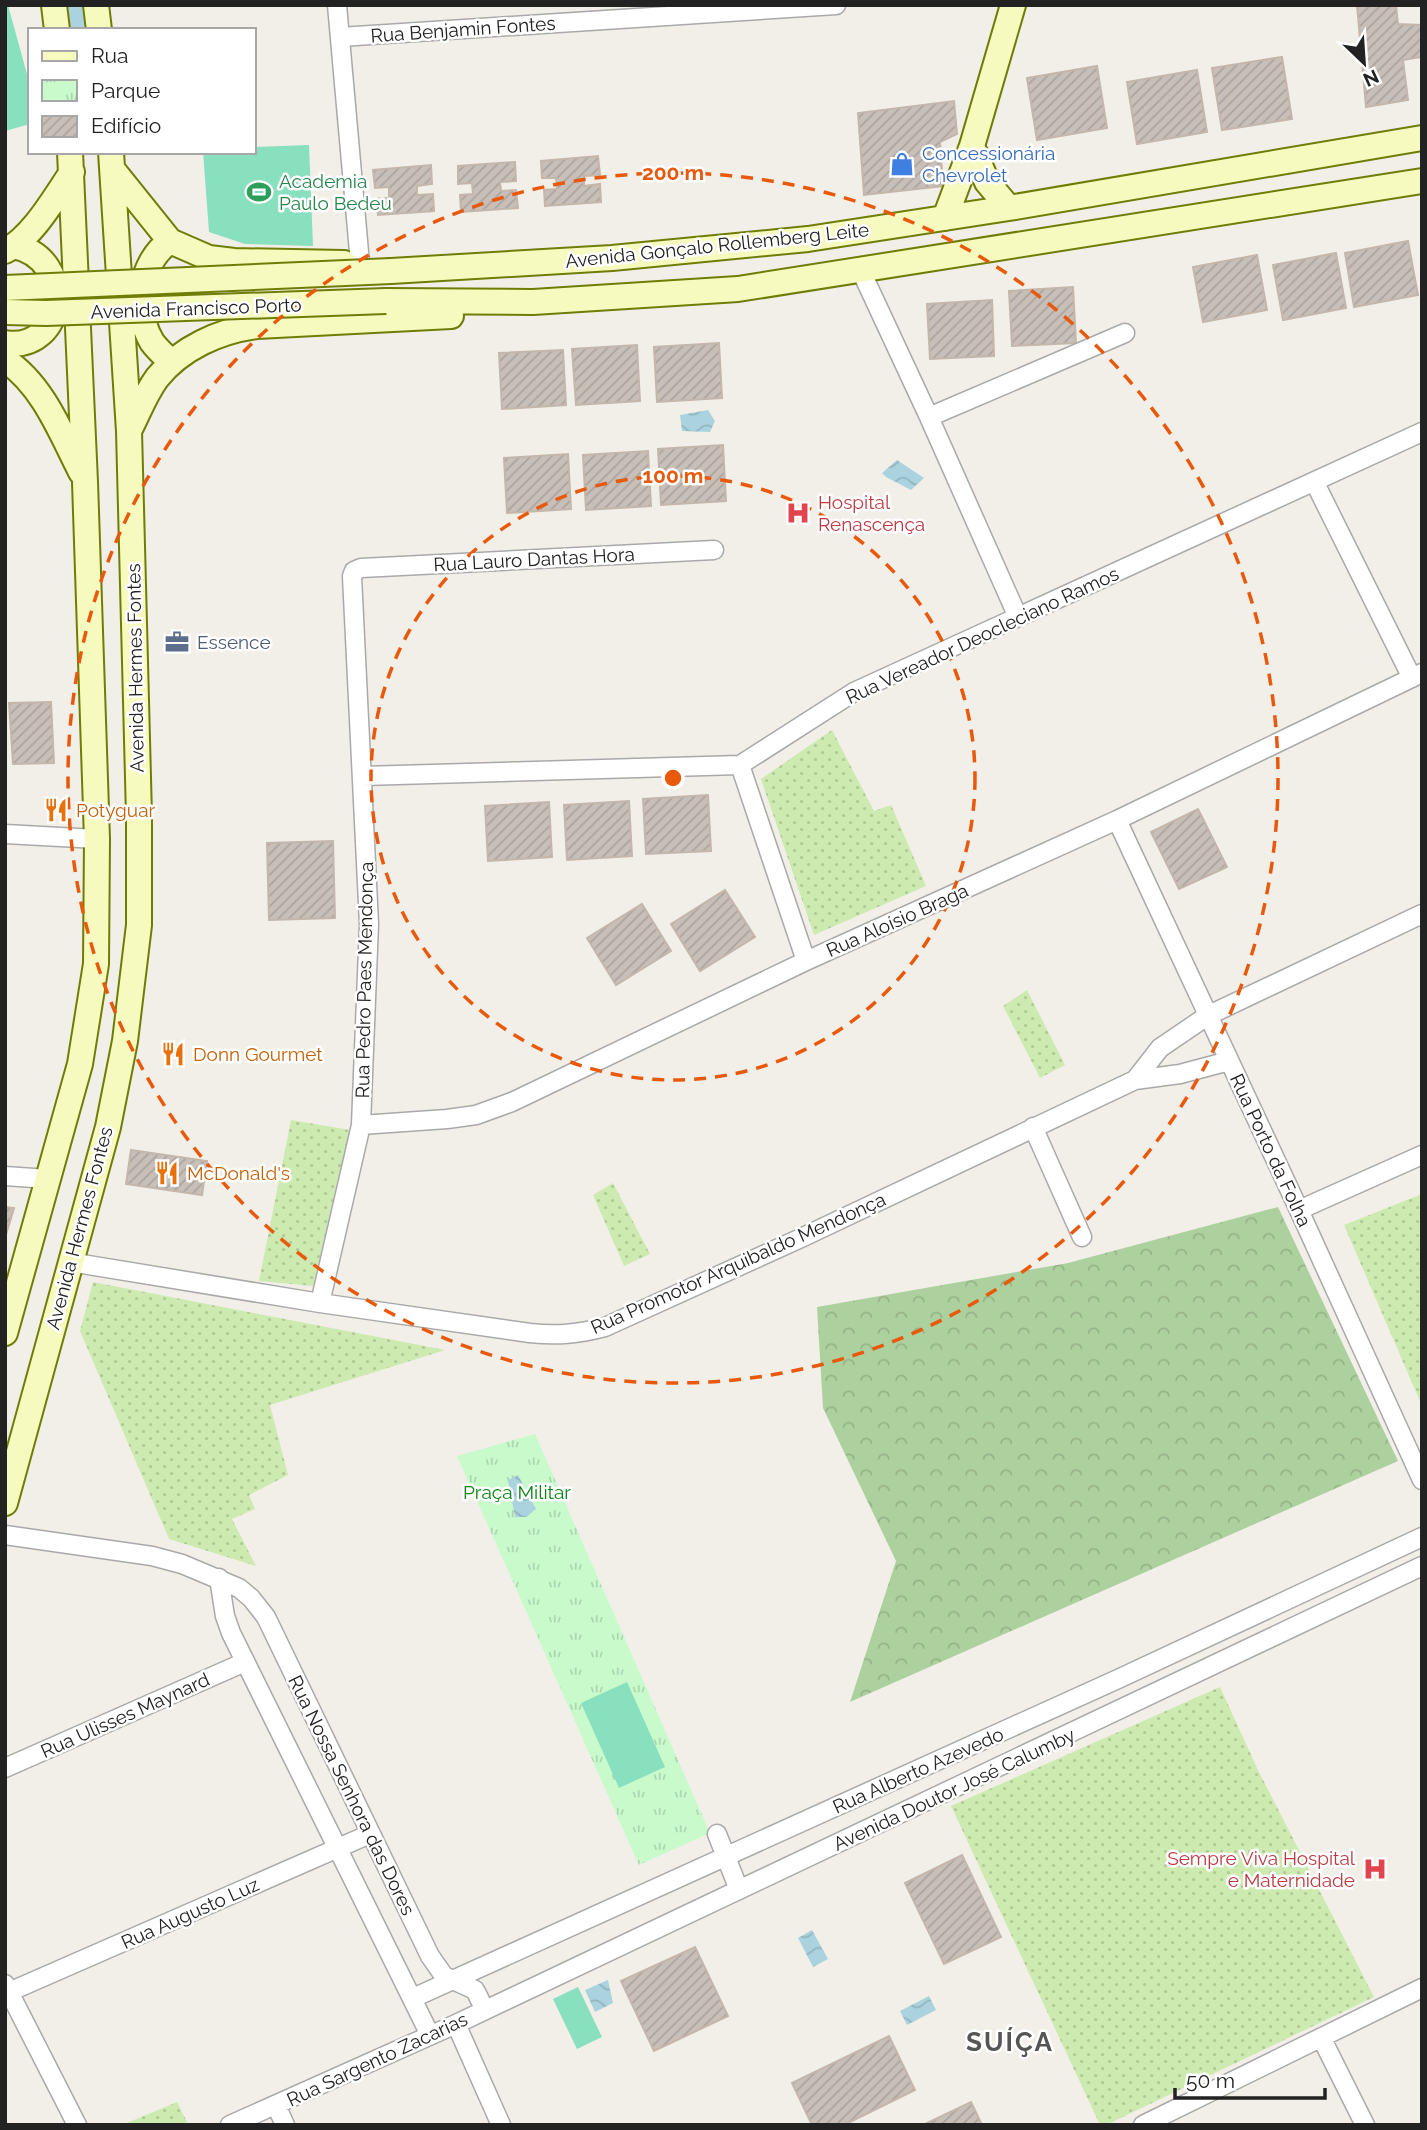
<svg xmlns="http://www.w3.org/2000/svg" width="1427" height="2130" font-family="Raleway,sans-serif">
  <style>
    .grass { fill: url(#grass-dots) }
    .forest { fill: url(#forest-crowns) }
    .park { fill: url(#park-tufts) }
    .pitch { fill: #88e0be }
    .water { fill: url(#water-waves) }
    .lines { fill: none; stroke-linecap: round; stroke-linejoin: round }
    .canal { stroke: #aad3df; stroke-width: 21 }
    .building { fill: url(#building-hatch); stroke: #c4b6ab; stroke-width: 2 }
    .street-casing { stroke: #a9a9a9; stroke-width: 21 }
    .secondary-casing { stroke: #707d05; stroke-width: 28 }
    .street { stroke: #fff; stroke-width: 18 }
    .secondary { stroke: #f7fabf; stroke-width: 24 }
    .secondary-bridge-casing { stroke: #707d05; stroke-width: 28; stroke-linecap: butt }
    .secondary-bridge { stroke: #f7fabf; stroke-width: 24 }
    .ring { fill: none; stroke: #e8590c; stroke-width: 3.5; stroke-dasharray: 12 9 }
    .labels { text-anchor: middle; stroke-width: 5; stroke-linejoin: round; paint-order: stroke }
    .street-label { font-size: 19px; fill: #222; stroke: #fff }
    .shop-label { font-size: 19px; fill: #366cbe; stroke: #fff; text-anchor: start }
    .leisure-label { font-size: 19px; fill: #27864d; stroke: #fff; text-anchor: start }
    .health-label { font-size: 19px; fill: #be3a42; stroke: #fff; text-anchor: start }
    .service-label { font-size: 19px; fill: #4e5e75; stroke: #fff; text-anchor: start }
    .food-label { font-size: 19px; fill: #c56008; stroke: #fff; text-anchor: start }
    .park-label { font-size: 19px; fill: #0c8416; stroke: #fff }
    .district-label { font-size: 26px; font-weight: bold; letter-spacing: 2px; fill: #555; stroke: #fff }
    .centre { fill: #e8590c; stroke: #fff; stroke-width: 3.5 }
    .ring-label { font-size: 21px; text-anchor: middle; font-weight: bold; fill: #e8590c; stroke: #fff; stroke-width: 5; stroke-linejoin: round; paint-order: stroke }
  </style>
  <defs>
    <pattern id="grass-dots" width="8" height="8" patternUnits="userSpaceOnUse" patternTransform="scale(1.75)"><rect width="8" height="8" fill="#cdebb0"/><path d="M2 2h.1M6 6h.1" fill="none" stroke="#b0c997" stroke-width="1.8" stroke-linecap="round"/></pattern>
    <pattern id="forest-crowns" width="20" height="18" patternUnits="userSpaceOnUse" patternTransform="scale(1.75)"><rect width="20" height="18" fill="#add19e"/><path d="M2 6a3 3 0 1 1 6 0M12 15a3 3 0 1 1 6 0" fill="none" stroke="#95b388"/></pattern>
    <pattern id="park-tufts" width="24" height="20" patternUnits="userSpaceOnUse" patternTransform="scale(1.75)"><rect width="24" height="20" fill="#c8facc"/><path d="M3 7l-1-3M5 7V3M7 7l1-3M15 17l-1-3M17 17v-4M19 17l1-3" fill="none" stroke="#acd6af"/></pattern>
    <pattern id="water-waves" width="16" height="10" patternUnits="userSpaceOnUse" patternTransform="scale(1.75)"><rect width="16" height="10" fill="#aad3df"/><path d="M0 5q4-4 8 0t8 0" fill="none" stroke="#92b5bf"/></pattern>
    <pattern id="building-hatch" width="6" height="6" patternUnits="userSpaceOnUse" patternTransform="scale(1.75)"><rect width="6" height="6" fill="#c7bfb8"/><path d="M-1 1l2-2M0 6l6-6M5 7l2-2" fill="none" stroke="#aba49e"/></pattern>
  </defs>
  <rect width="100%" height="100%" fill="#f2efe9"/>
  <path class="grass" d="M832,730L874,811L891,805L926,886L814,935L761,779Z
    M1027,990L1065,1065L1040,1078L1003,1006Z
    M291,1120L350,1130L313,1286L259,1281Z
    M613,1183L650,1254L624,1266L593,1195Z
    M1422,1194V1406L1344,1225Z
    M93,1282L445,1350L270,1405L288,1475L249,1495L255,1509L232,1519L256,1566L169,1539L80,1331Z
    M1220,1687L1258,1770L1374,1997L1106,2125H1100L951,1806Z
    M177,2102L187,2122L180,2125H122Z"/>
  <path class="forest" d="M1278,1207L1398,1461L850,1702L896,1561L823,1408L817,1307L1068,1263Z"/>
  <path class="park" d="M535,1434L710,1833L639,1865L457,1456Z"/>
  <path class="pitch" d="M5,5H8L30,85V124L5,131Z
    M309,145L313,246L245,244L209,232L203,152H254V147Z
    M627,1682L665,1767L619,1788L581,1703Z
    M578,1987L602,2037L577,2049L553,1999Z"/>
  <path class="water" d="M708,410L715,421L710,432L682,431L680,415Z
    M897,460L924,478L911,490L886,477L882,473Z
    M518,1475L536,1509L526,1517H515L508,1480Z
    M812,1930L828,1959L813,1967L798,1938Z
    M608,1980L613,2003L595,2012L585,1990Z
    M929,1996L936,2010L907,2025L900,2011Z"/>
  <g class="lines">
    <path class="canal" d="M77,5L80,30"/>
  </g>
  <path class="building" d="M1357,5H1396L1398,24L1421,25L1422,57L1403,60L1408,100L1366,107Z
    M1282,57L1292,119L1222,130L1212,68Z
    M1097,66L1107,128L1037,140L1027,78Z
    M1197,70L1207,132L1137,144L1127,82Z
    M954,101L957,134L940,142L943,186L864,195L858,113Z
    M598,156L600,175L584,176V186L600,184L601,202L545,206L544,190L557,189L556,178H542L541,161Z
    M515,162L516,181L500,182L501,191L516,190L518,208L461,212L460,195L473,194L472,183L458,184V166Z
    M431,165L432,184L417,186V195L433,194L434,211L378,215L376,199L389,198V187L375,188L373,170Z
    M1408,241L1418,295L1354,307L1345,253Z
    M1336,253L1346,308L1283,320L1273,265Z
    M1257,255L1267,310L1203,322L1193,267Z
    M1073,287L1076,343L1012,346L1009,291Z
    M992,300L994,356L930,359L927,304Z
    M719,343L722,398L657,402L654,347Z
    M637,345L640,401L576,405L572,349Z
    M563,350L566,405L502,409L499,353Z
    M723,445L726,501L661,505L658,449Z
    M648,451L651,506L586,510L583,455Z
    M568,454L571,509L507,513L504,458Z
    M51,702L54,763L13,764L9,703Z
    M708,795L711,851L646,854L643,799Z
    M629,801L632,856L567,860L564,805Z
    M549,802L552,857L488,861L485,806Z
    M1198,809L1227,867L1179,889L1151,832Z
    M333,841L335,918L269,920L267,843Z
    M725,890L755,937L700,971L671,924Z
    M642,904L671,951L616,985L587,938Z
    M131,1150L207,1161L202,1195L126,1184Z
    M5,1207L14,1208L5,1238Z
    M962,1855L1001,1937L944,1964L905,1883Z
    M695,1947L728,2016L654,2051L621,1981Z
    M889,2036L915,2090L844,2125H812L792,2083Z
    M971,2102L982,2125H923Z"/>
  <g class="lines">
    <g class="street-casing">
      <path id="street" d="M337,5L360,263
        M340,37L836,5
        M861,271L929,417L1017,615
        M929,417L1125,333
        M1315,483L1412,678
        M740,765L806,961
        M363,776L740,765L854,692L1422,432
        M1117,820L1299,1210L1422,1480
        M5,834L97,839
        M1135,1080L1160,1048L1207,1016L1422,914
        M361,1125L447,1119L476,1115L512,1102L806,961L1117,820L1422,673
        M1033,1127L1082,1237
        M5,1176L48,1179
        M1299,1210L1422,1155
        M70,1262L320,1303L530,1333C557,1336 578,1334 605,1327L801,1238L1135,1080L1180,1074L1229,1061
        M320,1303L361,1125L369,924L352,576L354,571L361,568L714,550
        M5,1535L152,1556L182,1564L239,1588L251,1598L266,1617L430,1956L444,1976L475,1990L485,2010
        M219,1578L225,1616L231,1633L430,2035
        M5,1768L245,1662
        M717,1834L739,1890
        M5,1984L77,2125
        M9,1992L370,1834
        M413,1998L1118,1679L1422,1537
        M456,2024L501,2125
        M1322,2039L1365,2125
        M276,2105L285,2125
        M230,2125L456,2024L1422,1566
        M1143,2125L1422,1988"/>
    </g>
    <g class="secondary-casing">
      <path id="secondary" d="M54,5L57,30
        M96,5L99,30
        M972,146L987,182L1009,208
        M113,170L170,241L209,258L234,261L344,263
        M945,218L972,146L1013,5
        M170,241C140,262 133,310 152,342C157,349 165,356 171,362
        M5,251C32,238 55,197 72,172
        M391,271L612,258L808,239L1009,208L1422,138
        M386,301L533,302L738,289L1422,181
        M5,343C65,353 77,259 14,246
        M5,360C43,385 61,433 81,472
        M131,427C139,411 146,393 157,378C181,348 219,331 257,326L451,316
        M5,1333L80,1064L96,964L97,839L85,482L70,152
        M5,1503L108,1127L125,1041L139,925V816L129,431L111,152"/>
    </g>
    <use href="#street" class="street"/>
    <use href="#secondary" class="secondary"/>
    <g class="secondary-bridge-casing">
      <path id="secondary-bridge" d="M5,288L391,271
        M5,312L46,313L386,301"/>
    </g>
    <use href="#secondary-bridge" class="secondary-bridge"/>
  </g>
  <g class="ring">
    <circle cx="673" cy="778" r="302"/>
    <circle cx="673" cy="778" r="605"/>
  </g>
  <defs>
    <g id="shop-bare" transform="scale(1.89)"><path d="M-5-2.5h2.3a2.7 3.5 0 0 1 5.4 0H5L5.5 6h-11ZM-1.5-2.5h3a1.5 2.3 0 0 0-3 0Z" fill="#3f7fe0" stroke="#fff" stroke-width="2.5" paint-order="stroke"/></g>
    <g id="stadium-bare" transform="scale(1.89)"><path d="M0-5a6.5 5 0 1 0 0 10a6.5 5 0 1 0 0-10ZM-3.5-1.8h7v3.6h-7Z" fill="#2e9e5b" stroke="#fff" stroke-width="2.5" paint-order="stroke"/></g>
    <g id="hospital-bare" transform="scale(1.89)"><path d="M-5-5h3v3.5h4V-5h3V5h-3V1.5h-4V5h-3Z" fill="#e0444e" stroke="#fff" stroke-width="2.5" paint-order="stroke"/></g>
    <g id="office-bare" transform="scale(1.89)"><path d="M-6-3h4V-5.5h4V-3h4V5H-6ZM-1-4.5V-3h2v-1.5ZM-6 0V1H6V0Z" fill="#5c6f8a" stroke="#fff" stroke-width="2.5" paint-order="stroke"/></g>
    <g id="restaurant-bare" transform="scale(1.89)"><path d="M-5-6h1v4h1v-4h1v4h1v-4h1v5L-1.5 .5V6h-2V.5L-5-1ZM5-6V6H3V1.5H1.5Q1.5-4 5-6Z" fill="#e8710a" stroke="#fff" stroke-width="2.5" paint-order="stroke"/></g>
  </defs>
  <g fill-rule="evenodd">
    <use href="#shop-bare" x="902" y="164"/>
    <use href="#stadium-bare" x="259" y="192"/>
    <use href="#hospital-bare" x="798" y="513"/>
    <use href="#office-bare" x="177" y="642"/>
    <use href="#restaurant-bare" x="56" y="810"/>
    <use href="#restaurant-bare" x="173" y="1054"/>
    <use href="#restaurant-bare" x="167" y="1173"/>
    <use href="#hospital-bare" x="1375" y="1869"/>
  </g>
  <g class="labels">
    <g class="street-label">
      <text transform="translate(463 29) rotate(-4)" y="7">Rua Benjamin Fontes</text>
      <text transform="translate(717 245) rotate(-6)" y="7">Avenida Gonçalo Rollemberg Leite</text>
      <text transform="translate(196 308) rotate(-2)" y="7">Avenida Francisco Porto</text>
      <text transform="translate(534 559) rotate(-3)" y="7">Rua Lauro Dantas Hora</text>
      <text transform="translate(982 635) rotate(-25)" y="7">Rua Vereador Deocleciano Ramos</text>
      <text transform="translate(135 668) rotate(-91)" y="7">Avenida Hermes Fontes</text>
      <text transform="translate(897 920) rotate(-24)" y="7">Rua Aloísio Braga</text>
      <text transform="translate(364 980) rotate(-89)" y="7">Rua Pedro Paes Mendonça</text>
      <text transform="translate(1271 1150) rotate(65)" y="7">Rua Porto da Folha</text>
      <text transform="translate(79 1228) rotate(-75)" y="7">Avenida Hermes Fontes</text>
      <text transform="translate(738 1263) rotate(-24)" y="7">Rua Promotor Arquibaldo Mendonça</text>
      <text transform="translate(125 1715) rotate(-24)" y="7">Rua Ulisses Maynard</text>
      <text transform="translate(918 1770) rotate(-24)" y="7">Rua Alberto Azevedo</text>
      <text transform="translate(954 1789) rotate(-25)" y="7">Avenida Doutor José Calumby</text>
      <text transform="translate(352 1795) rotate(64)" y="7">Rua Nossa Senhora das Dores</text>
      <text transform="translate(190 1913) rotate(-24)" y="7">Rua Augusto Luz</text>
      <text transform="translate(377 2059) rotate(-25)" y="7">Rua Sargento Zacarias</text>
    </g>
    <g class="shop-label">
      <text x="922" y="160">Concessionária<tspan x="922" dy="22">Chevrolet</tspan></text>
    </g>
    <g class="leisure-label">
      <text x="279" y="188">Academia<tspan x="279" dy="22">Paulo Bedeu</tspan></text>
    </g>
    <g class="health-label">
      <text x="818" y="509">Hospital<tspan x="818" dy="22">Renascença</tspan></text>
      <text x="1355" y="1865" text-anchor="end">Sempre Viva Hospital<tspan x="1355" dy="22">e Maternidade</tspan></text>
    </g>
    <g class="service-label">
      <text x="197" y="649">Essence</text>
    </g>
    <g class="food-label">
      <text x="76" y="817">Potyguar</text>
      <text x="193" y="1061">Donn Gourmet</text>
      <text x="187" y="1180">McDonald's</text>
    </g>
    <g class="park-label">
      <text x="517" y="1499">Praça Militar</text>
    </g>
    <g class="district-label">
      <text x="1010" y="2051">SUÍÇA</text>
    </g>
  </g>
  <circle cx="673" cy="778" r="10" class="centre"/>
  <g class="ring-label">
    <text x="673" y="180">200 m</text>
    <text x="673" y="483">100 m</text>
  </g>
  <rect width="1427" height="2130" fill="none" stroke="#222222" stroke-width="14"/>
  <rect x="28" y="28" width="228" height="126" fill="#ffffff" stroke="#a7a7a7" stroke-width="2"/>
  <rect x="42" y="51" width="35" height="10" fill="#f7fabf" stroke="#a7a7a7" stroke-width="2"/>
  <text x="91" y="63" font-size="21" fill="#222222">Rua</text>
  <rect x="42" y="80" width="35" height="21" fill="url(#park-tufts)" stroke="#a7a7a7" stroke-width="2"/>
  <text x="91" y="98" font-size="21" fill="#222222">Parque</text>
  <rect x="42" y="116" width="35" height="21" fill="url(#building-hatch)" stroke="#a7a7a7" stroke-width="2"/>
  <text x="91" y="133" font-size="21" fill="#222222">Edifício</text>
  <g transform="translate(1364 63) rotate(155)" stroke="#ffffff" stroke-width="5" paint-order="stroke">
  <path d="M0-5L12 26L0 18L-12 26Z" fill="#222222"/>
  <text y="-10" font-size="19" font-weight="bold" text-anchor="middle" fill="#222222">N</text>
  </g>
  <path d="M1175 2088v10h150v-10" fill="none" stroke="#222222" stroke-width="3.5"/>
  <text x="1186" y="2088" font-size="21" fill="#222222" stroke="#ffffff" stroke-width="5" paint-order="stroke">50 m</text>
</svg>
